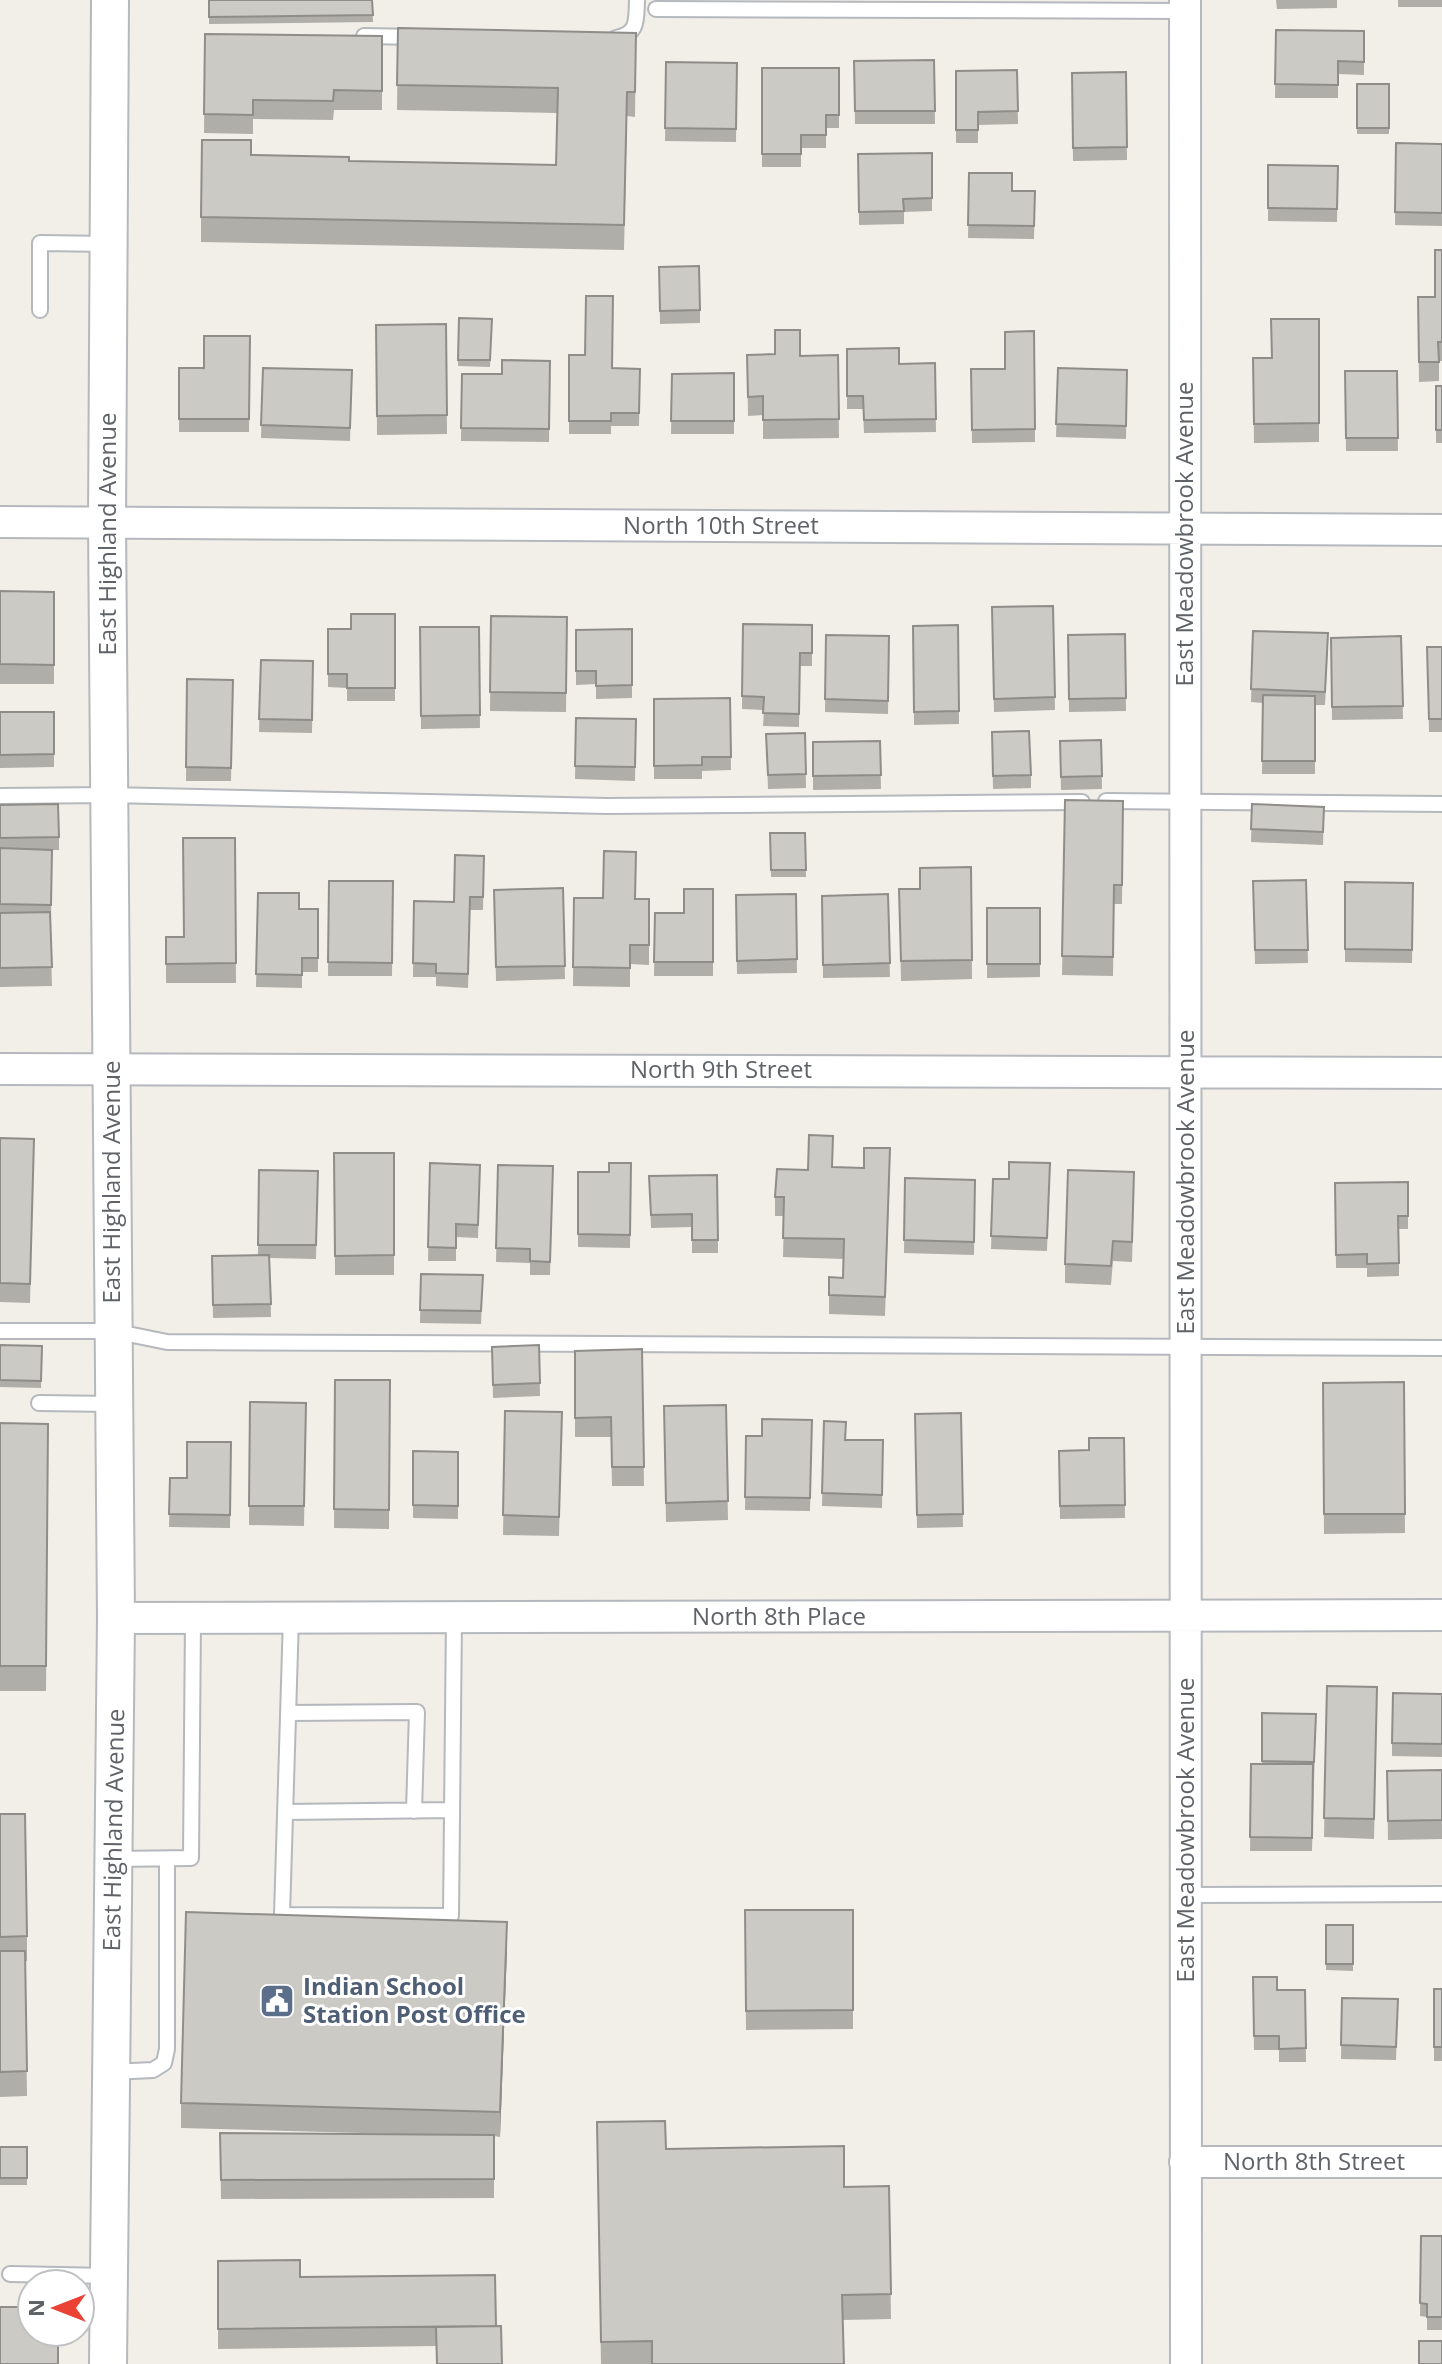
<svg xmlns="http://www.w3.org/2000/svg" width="1442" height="2364" font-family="'Open Sans',sans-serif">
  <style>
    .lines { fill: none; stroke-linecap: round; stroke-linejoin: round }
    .service-casing { stroke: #b5b8bc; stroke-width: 18 }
    .minor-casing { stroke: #b5b8bc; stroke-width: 34 }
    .tertiary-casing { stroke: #b5b8bc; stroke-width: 40 }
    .service { stroke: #fff; stroke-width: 14 }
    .minor { stroke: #fff; stroke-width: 30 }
    .tertiary { stroke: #fff; stroke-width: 36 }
    .wall { fill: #afaea9 }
    .shaded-wall { fill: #8f8d8a }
    .building { fill: #cccac5; stroke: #8f8d8a; stroke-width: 2 }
    .labels { text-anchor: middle; stroke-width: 6; stroke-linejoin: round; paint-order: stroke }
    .street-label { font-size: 24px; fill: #5f6368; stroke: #fff }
    .service-label { font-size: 24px; font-weight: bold; fill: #4e5e75; stroke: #fff; text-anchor: start }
  </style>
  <rect width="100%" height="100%" fill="#f1efe8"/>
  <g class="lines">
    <g class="service-casing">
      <path id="service" d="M656,9L1185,11
        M364,36L416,37
        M616,38C639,34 636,19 637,0
        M40,310V243L109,244
        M0,796L109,795L607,806L1082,802
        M1106,801L1442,804
        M0,1331H113L167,1342L1442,1348
        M39,1403L113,1404
        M291,1617L282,1915L451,1916L454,1617
        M288,1713L417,1712L414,1811
        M285,1812L452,1810
        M114,1859L191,1858L193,1618
        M1186,1895L1442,1894
        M111,2072L153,2070L164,2063L167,2049V1859
        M10,2274L109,2276"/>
    </g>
    <g class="minor-casing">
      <path id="minor" d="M1185,0L1186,2364
        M0,522L1442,530
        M0,1069L1442,1073
        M116,1618L1442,1615
        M1185,2162H1442"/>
    </g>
    <g class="tertiary-casing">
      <path id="tertiary" d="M108,2364L116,1618L107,523L110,0"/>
    </g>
    <use href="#service" class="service"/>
    <use href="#minor" class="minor"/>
    <use href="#tertiary" class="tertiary"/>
  </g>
  <path class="wall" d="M209,0H372L373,22L209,24Z
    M1276,0H1337V8L1277,9Z
    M1398,0H1442V7H1398Z
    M398,28L636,33L635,117L627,116L624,250L201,242V217L251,155L349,161L556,165L557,113L397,110Z
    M1276,30L1364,31V75L1338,74V98H1275Z
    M205,34L382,36V110H334L333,120L253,119V134L204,133Z
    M934,60L935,124H855L854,61Z
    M666,62L737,63L736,142L665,141Z
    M762,68H839V128H826V148H801V167H762Z
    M1017,70L1018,124L978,125V143H956V71Z
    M1126,72L1127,160L1073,161L1072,73Z
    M1357,84H1389V134H1357Z
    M1396,143L1442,144V226L1395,225Z
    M932,153V211L904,212V224L859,225L858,154Z
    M1268,165L1338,166L1337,222L1268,221Z
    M969,173L1012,191H1035L1034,239L968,238Z
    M1442,250V361H1439V381L1419,382L1418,297H1435Z
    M659,267L700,310V323L660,324Z
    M459,318L492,319L490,367L458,366Z
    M1319,319V442L1254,443L1253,358H1271Z
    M446,324L447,434L377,435L376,325Z
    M1034,331L1035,442L972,443L971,369H1005Z
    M250,336L249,432H179V368H204Z
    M847,349L899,364L935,363L936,432L864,433L863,409H847Z
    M569,355L612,368L640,369L639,426H611V434H569Z
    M747,355L800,356L838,355L839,438L763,439V415L748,416Z
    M550,361L549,442L461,441L462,374H502Z
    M263,368L352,370L350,441L261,438Z
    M1058,368L1127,370L1126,439L1056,437Z
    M1345,371H1397L1398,451H1346Z
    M734,373V434H671L672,374Z
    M1436,386H1442V443H1436Z
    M0,591L54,592V684H0Z
    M1053,606L1055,710L994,712L992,607Z
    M395,614V701H347V688L328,687V629H351Z
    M491,616L567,617L566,712L490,711Z
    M743,624L812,625V666H800L799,727L763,726L764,710L742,709Z
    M958,625L959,724L914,725L913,626Z
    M420,627H479L480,728L421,729Z
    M632,629V698L596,699V684L576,685V630Z
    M1253,631L1328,646L1325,705H1315V774H1262L1263,703L1251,702Z
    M1125,634L1126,711L1069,712L1068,635Z
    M826,635L889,636L888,714L825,712Z
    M1401,636L1403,719L1332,720L1331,638Z
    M1427,647H1442V732H1429Z
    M261,660L313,661L312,733L259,732Z
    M187,679L233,680L231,781H186Z
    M730,698L731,770L702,771V779H654V699Z
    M0,712H54V767L0,768Z
    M576,718L636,719L635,781L575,779Z
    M992,732L1031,775V788L993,789Z
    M805,733L806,788L768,789L766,734Z
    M1101,740L1102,789L1061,790L1060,741Z
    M880,741L881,789L813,790V742Z
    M1065,800L1123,801L1122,904H1114L1113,976L1062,975Z
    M1252,804L1324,807L1323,845L1251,842Z
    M0,805L59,837V850H52L51,918H50L52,986L0,987Z
    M770,833H805L806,877H771Z
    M235,838L236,983H166V937H184Z
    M484,856L483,910H470L468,988L436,986V977H413L414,901L454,902Z
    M971,867L972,979L901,981L899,889H920Z
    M1306,880L1308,963L1255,964L1253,881Z
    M329,881H393L392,976H328Z
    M1345,882L1413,883L1412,963L1345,962Z
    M563,888L565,979L496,981L494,890Z
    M713,889V976H654L655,913H684Z
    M258,893L299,909H318V972H302V988L256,987Z
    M796,894L797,973L737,974L736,895Z
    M888,894L890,977L823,978L822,896Z
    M574,898L649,899V965L630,964V987L573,986Z
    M987,908H1040V977L987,978Z
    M0,1138L34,1139L30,1303L0,1302Z
    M334,1153H394V1275H335Z
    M430,1163L480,1165L478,1238L456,1237V1261H428Z
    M631,1163L630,1248L578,1247V1172H609Z
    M1050,1163L1047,1251L991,1249L993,1179H1009Z
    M498,1165L553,1166L550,1275H530V1263L496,1262Z
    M832,1167L890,1168L885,1316L829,1314V1277L843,1278L844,1259L783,1257L784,1216H775V1197L808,1170Z
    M259,1170L318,1171L316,1259L270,1258L271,1317L213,1318L212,1256L258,1255Z
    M717,1175L718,1253H692V1227L651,1228L649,1176Z
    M905,1178L975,1180L974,1255L904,1253Z
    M1408,1182V1229H1399V1276L1367,1277V1268H1336L1335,1183Z
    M1134,1191L1132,1262L1113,1261L1111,1285L1065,1283V1264Z
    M421,1274L483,1275L481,1324L420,1323Z
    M0,1345L42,1346L41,1388L0,1387Z
    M539,1345L540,1396L493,1398L492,1347Z
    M642,1349L644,1486H612L611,1437H575V1351Z
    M335,1380H390L389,1529L334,1528Z
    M1404,1382L1405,1533L1324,1534L1323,1383Z
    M250,1402L306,1403L304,1526L249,1525Z
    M726,1405L728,1520L666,1522L664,1406Z
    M505,1411L562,1412L559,1536L503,1535Z
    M961,1413L963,1527L917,1528L915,1414Z
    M812,1420L810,1511L745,1510L746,1436H762Z
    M824,1421L846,1440H883L882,1508L822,1506Z
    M0,1423L48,1424L46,1691H0Z
    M1124,1438L1125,1518L1060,1519L1059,1451L1089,1450Z
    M231,1442L230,1528L169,1527L170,1478H187Z
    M413,1451L458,1452V1519L413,1518Z
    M1327,1686L1377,1687L1374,1839L1324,1837Z
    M1442,1694V1757L1392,1756V1743Z
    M1262,1713L1316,1714L1312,1851H1250L1251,1764H1262Z
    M1442,1770V1839L1388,1840L1387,1771Z
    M0,1814L27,1936V1961H25L27,2096L0,2097Z
    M745,1910H853V2029L746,2030Z
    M1326,1925H1353V1971L1326,1970Z
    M507,1947L500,2137L494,2136V2198L221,2199L220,2133L432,2135L181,2128V2103Z
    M1253,1977L1277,1990H1305L1306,2062H1279V2050H1254Z
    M1434,1989H1442V2061H1434Z
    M1342,1998L1398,1999L1396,2060L1341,2059Z
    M597,2122L666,2149L844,2187L889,2186L891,2319L843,2320L844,2364H601Z
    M0,2147H27V2185H0Z
    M1421,2236H1442V2330H1427V2317L1420,2316Z
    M218,2261L300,2277L495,2275L436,2346L218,2349Z"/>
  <path class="shaded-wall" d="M507,1922V1947L500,2137V2112Z"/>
  <path class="building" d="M209,0H372L373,15L209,17Z
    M398,28L636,33L635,92H627L624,225L201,217L202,140H251V155L349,157V161L556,165L558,88L397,85Z
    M1276,30L1364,31V62L1338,61V85L1275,84Z
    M205,34L382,36V91L334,90L333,101L253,100V115L204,114Z
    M934,60L935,111H855L854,61Z
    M666,62L737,63L736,129L665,128Z
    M762,68H839V115H826V135H801V154H762Z
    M1017,70L1018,111L978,112V130H956V71Z
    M1126,72L1127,147L1073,148L1072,73Z
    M1357,84H1389V128H1357Z
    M1396,143L1442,144V213L1395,212Z
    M932,153V198L903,199L904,211L859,212L858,154Z
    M1268,165L1338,166L1337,209L1268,208Z
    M969,173H1012V191H1035L1034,226L968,225Z
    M1435,250H1442V342H1438L1439,362H1419L1418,297H1435Z
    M699,266L700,310L660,311L659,267Z
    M586,296H613L612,368L640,369L639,413H611V421H569V355H585Z
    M459,318L492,319L490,360H458Z
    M1271,319H1319V423L1254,424L1253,358H1272Z
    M446,324L447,415L377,416L376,325Z
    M775,330H800V356L838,355L839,419L763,420V396L748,397L747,355L775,354Z
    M1034,331L1035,429L972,430L971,369H1005V332Z
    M204,336H250L249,419H179V368H204Z
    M899,348V364L935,363L936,419L864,420L863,396H847V349Z
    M502,360L550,361L549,429L461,428L462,374H502Z
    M263,368L352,370L350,428L261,425Z
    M1058,368L1127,370L1126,426L1056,424Z
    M1345,371H1397L1398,438H1346Z
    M734,373V421H671L672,374Z
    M1436,386H1442V430H1436Z
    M0,591L54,592V665L0,664Z
    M1053,606L1055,697L994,699L992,607Z
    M351,614H395V688H347V674H328V629H351Z
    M491,616L567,617L566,693L490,692Z
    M743,624L812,625V653H800L799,714L763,713L764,697L742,696Z
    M958,625L959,711L914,712L913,626Z
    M420,627H479L480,715L421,716Z
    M632,629V685L596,686V671H576V630Z
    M1253,631L1328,633L1325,692L1251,689Z
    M1125,634L1126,698L1069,699L1068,635Z
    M826,635L889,636L888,701L825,699Z
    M1401,636L1403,706L1332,707L1331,638Z
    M1427,647H1442V719H1429Z
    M261,660L313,661L312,720L259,719Z
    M187,679L233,680L231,768L186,767Z
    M1263,695L1315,696V761H1262Z
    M730,698L731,757H702V765L654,766V699Z
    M0,712H54V754L0,755Z
    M576,718L636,719L635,767L575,766Z
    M1029,731L1031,775L993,776L992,732Z
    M805,733L806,774L768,775L766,734Z
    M1101,740L1102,776L1061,777L1060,741Z
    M880,741L881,775L813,776V742Z
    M1065,800L1123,801L1122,885H1114L1113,957L1062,956Z
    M58,804L59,837L0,838V805Z
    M1252,804L1324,807L1323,832L1251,829Z
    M770,833H805L806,870H771Z
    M183,838H235L236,963L166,964V937H184Z
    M0,848L52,850L51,905L0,904Z
    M604,851L636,852L635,899H649V945H630V968L573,967L574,898H603Z
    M455,855L484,856L483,897H470L468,974L436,973V964L413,963L414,901L454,902Z
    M971,867L972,960L901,961L899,889H920V868Z
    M1306,880L1308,950H1255L1253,881Z
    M329,881H393L392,963L328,962Z
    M1345,882L1413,883L1412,950L1345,949Z
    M563,888L565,966L496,967L494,890Z
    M684,889H713V962H654L655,913H684Z
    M258,893H299V909H318V958H302V975L256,974Z
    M796,894L797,959L737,961L736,895Z
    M888,894L890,963L823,965L822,896Z
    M987,908H1040V964H987Z
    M50,912L52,967L0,968V913Z
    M809,1135L833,1136L832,1167L864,1168V1148H890L885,1297L829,1295V1277L843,1278L844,1239L783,1238L784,1197H775L777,1169L808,1170Z
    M0,1138L34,1139L30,1284L0,1283Z
    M334,1153H394V1255L335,1256Z
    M1009,1162L1050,1163L1047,1238L991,1236L993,1179H1009Z
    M430,1163L480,1165L478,1225L456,1224V1248L428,1247Z
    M609,1163H631L630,1235L578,1234V1172H609Z
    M498,1165L553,1166L550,1262L530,1261V1249L496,1248Z
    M259,1170L318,1171L316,1245H258Z
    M1068,1170L1134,1172L1132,1242L1113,1241L1111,1266L1065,1264Z
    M717,1175L718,1240H692V1214L651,1215L649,1176Z
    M905,1178L975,1180L974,1242L904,1240Z
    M1408,1182V1216H1398L1399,1263L1367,1264V1254L1336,1255L1335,1183Z
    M269,1255L271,1304L213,1305L212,1256Z
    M421,1274L483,1275L481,1311L420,1310Z
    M0,1345L42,1346L41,1381L0,1380Z
    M539,1345L540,1383L493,1385L492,1347Z
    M642,1349L644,1467H612L611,1417L575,1418V1351Z
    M335,1380H390L389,1510L334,1509Z
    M1404,1382L1405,1514H1324L1323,1383Z
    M250,1402L306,1403L304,1506H249Z
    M726,1405L728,1501L666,1503L664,1406Z
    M505,1411L562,1412L559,1517L503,1515Z
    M961,1413L963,1514L917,1515L915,1414Z
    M762,1419L812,1420L810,1498L745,1497L746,1436H762Z
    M824,1421L846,1422L845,1440H883L882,1495L822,1493Z
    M0,1423L48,1424L46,1666H0Z
    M1089,1438H1124L1125,1505L1060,1506L1059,1451L1089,1450Z
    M187,1442H231L230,1515L169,1514L170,1478H187Z
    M413,1451L458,1452V1506L413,1505Z
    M1327,1686L1377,1687L1374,1819L1324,1818Z
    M1393,1693L1442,1694V1744L1392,1743Z
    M1262,1713L1316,1714L1314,1762L1262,1761Z
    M1251,1764H1313L1312,1838L1250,1837Z
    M1442,1770V1820L1388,1821L1387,1771Z
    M0,1814H25L27,1936L0,1937Z
    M745,1910H853V2010L746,2011Z
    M186,1912L507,1922L500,2112L181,2103Z
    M1326,1925H1353V1964H1326Z
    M0,1951H25L27,2071L0,2072Z
    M1253,1977H1277V1990H1305L1306,2048L1279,2049V2036H1254Z
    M1434,1989H1442V2047H1434Z
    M1342,1998L1398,1999L1396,2047L1341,2045Z
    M665,2121L666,2149L844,2146V2187L889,2186L891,2294L842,2295L844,2364H652V2341L601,2342L597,2122Z
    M220,2133L494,2135V2179L221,2180Z
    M0,2147H27V2178H0Z
    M1421,2236H1442V2317H1427V2304L1420,2303Z
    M300,2260V2277L495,2275L496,2326L218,2329V2261Z
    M0,2307H32V2332H58V2364H0Z
    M501,2326L502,2364H437L436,2327Z
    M1419,2341H1442V2364H1419Z"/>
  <defs>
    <g id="civic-square" transform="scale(1.8)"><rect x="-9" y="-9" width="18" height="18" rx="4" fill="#5c6f8a" stroke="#fff"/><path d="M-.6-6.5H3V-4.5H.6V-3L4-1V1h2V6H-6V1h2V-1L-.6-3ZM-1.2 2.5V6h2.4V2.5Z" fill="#fff"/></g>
  </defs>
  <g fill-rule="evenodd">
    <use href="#civic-square" x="277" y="2001"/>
  </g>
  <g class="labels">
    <g class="street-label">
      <text x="721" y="534">North 10th Street</text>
      <text transform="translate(108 534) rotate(-90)" y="8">East Highland Avenue</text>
      <text transform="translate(1185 534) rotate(-90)" y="8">East Meadowbrook Avenue</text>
      <text x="721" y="1078">North 9th Street</text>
      <text transform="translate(112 1182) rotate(-90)" y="8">East Highland Avenue</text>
      <text transform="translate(1186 1182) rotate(-90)" y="8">East Meadowbrook Avenue</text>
      <text x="779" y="1625">North 8th Place</text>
      <text transform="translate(114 1830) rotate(-89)" y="8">East Highland Avenue</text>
      <text transform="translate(1186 1830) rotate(-90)" y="8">East Meadowbrook Avenue</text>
      <text x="1314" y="2170">North 8th Street</text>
    </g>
    <g class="service-label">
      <text x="303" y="1995">Indian School<tspan x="303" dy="28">Station Post Office</tspan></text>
    </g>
  </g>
  <g transform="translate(56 2308) rotate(270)"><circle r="38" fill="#ffffff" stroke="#bfc1c3" stroke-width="2"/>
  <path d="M0-6L14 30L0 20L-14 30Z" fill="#ea4335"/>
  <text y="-12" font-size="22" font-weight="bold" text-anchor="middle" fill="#5f6368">N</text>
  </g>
</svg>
